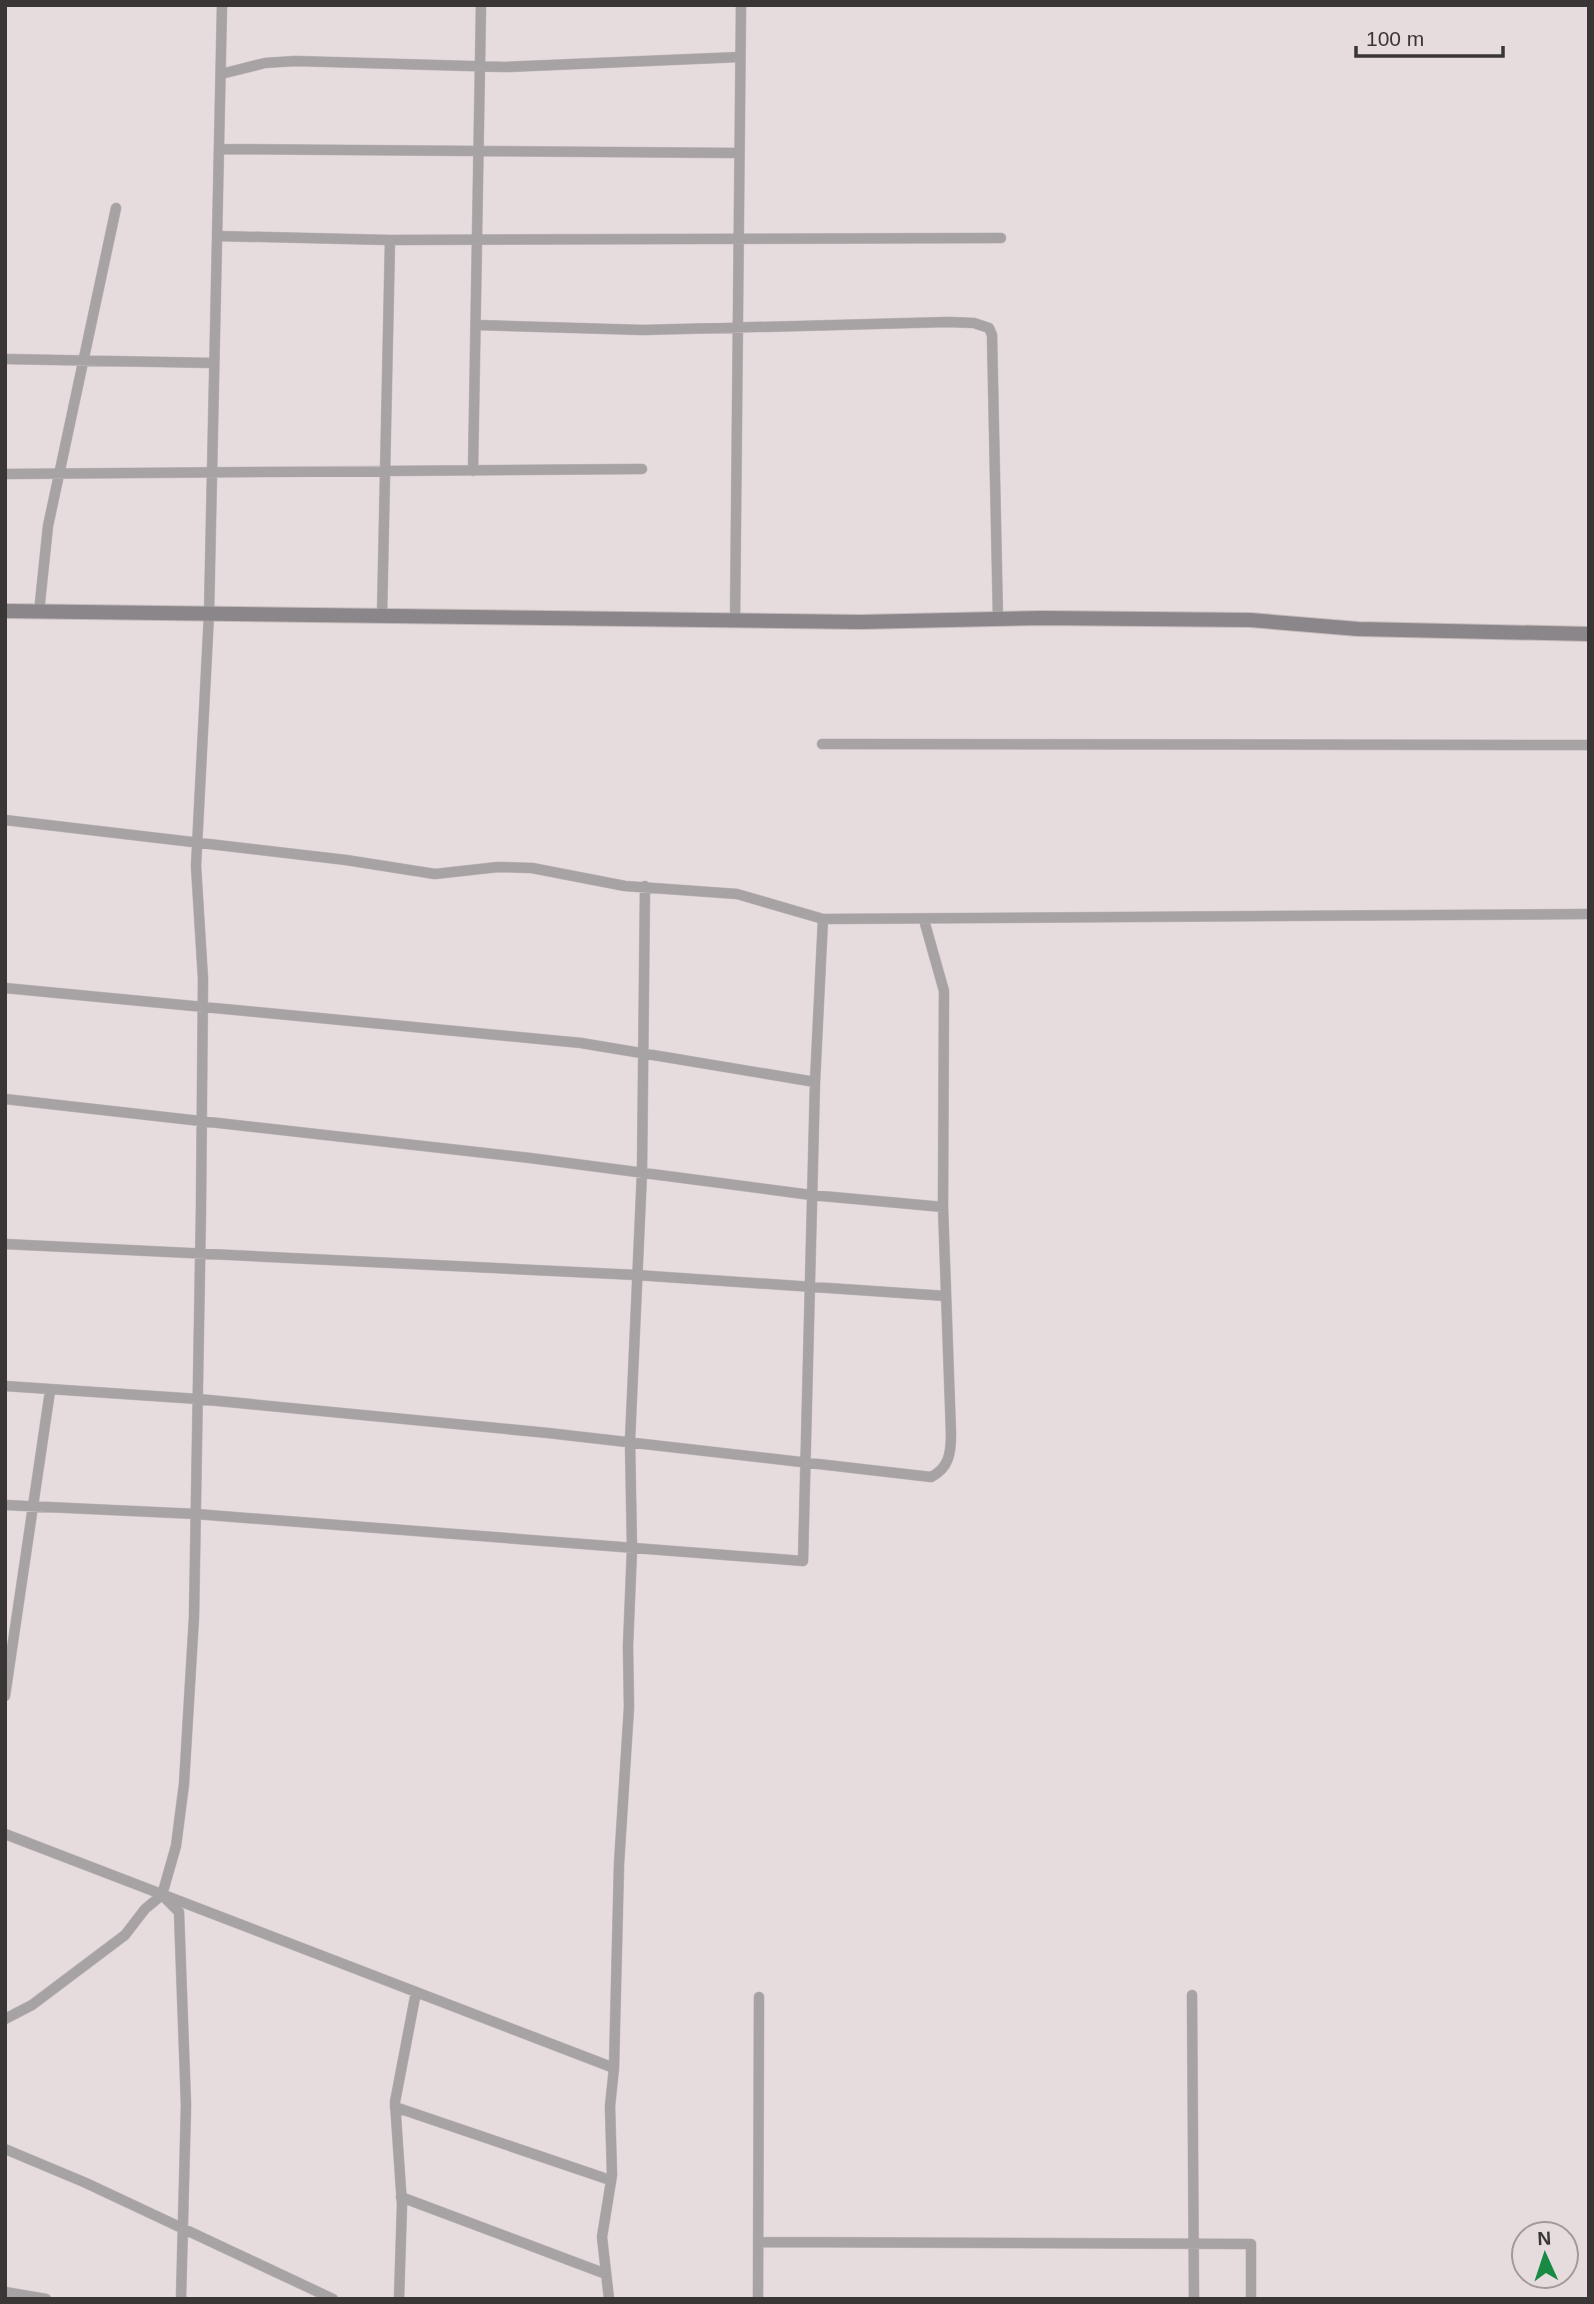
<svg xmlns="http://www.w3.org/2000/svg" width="1594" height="2304" font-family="Helvetica,sans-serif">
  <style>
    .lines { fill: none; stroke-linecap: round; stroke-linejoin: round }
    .street-casing { stroke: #c4bbbc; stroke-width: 11 }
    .secondary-casing { stroke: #c4bbbc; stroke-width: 16 }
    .street { stroke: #a7a3a5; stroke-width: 10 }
    .secondary { stroke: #8b8689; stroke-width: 14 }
  </style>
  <rect width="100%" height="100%" fill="#e7dcdd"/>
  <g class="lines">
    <g class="street-casing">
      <path id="street" d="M221,74L265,63L295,61L505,67L740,57
        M219,149L739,153
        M217,236L390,240L1001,238
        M477,325L643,330L948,322L974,323L989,328L992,335L998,619
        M5,359L214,363
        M473,471L481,5
        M5,474L642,469
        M39,612L48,526L116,208
        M382,616L390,240
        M735,621L741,5
        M822,744L1589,745
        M5,820L346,860L435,874L498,867L532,868L625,886L737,894L823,919L815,1082L803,1561L196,1514L5,1505
        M823,919L1589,914
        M5,988L581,1043L815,1082
        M5,1099L530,1158L811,1195L943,1207
        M5,1244L636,1275L946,1296
        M5,1386L198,1399L548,1433L931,1477C949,1468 951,1453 951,1434L943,1207L944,991L924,920
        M5,1696L50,1391
        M5,1834L614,2068
        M165,1898L179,1912L186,2105L181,2299
        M1192,1995L1194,2299
        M5,2019L32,2005L125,1935L145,1909L162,1895L176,1846L184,1784L194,1617L201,1207L203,979L196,866L209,614L222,5
        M395,2107L610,2180
        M5,2149L86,2183L333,2299
        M401,2197L606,2274
        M758,2242L1251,2244V2299
        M5,2292L46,2299
        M399,2299L402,2205L395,2102L416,1992
        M609,2299L602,2237L612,2175L610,2106L614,2068L619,1864L629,1707L628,1646L632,1549L630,1441L642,1172L645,886
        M758,2299L759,1997"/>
    </g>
    <g class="secondary-casing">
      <path id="secondary" d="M5,611L860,622L1042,618L1250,620L1358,629L1589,634"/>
    </g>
    <use href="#street" class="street"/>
    <use href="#secondary" class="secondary"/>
  </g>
  <rect width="1594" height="2304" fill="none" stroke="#3a3636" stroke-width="14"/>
  <g transform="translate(1545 2255) rotate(357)"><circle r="33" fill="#e7dcdd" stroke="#a29a9a" stroke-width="2"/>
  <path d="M0-5L12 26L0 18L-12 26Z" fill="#188a43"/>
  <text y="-10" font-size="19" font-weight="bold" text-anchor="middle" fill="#3a3636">N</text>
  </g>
  <path d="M1356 46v10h147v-10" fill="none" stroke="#3a3636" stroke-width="3.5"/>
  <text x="1366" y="46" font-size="21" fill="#3a3636" stroke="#e7dcdd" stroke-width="5" paint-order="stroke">100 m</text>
</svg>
